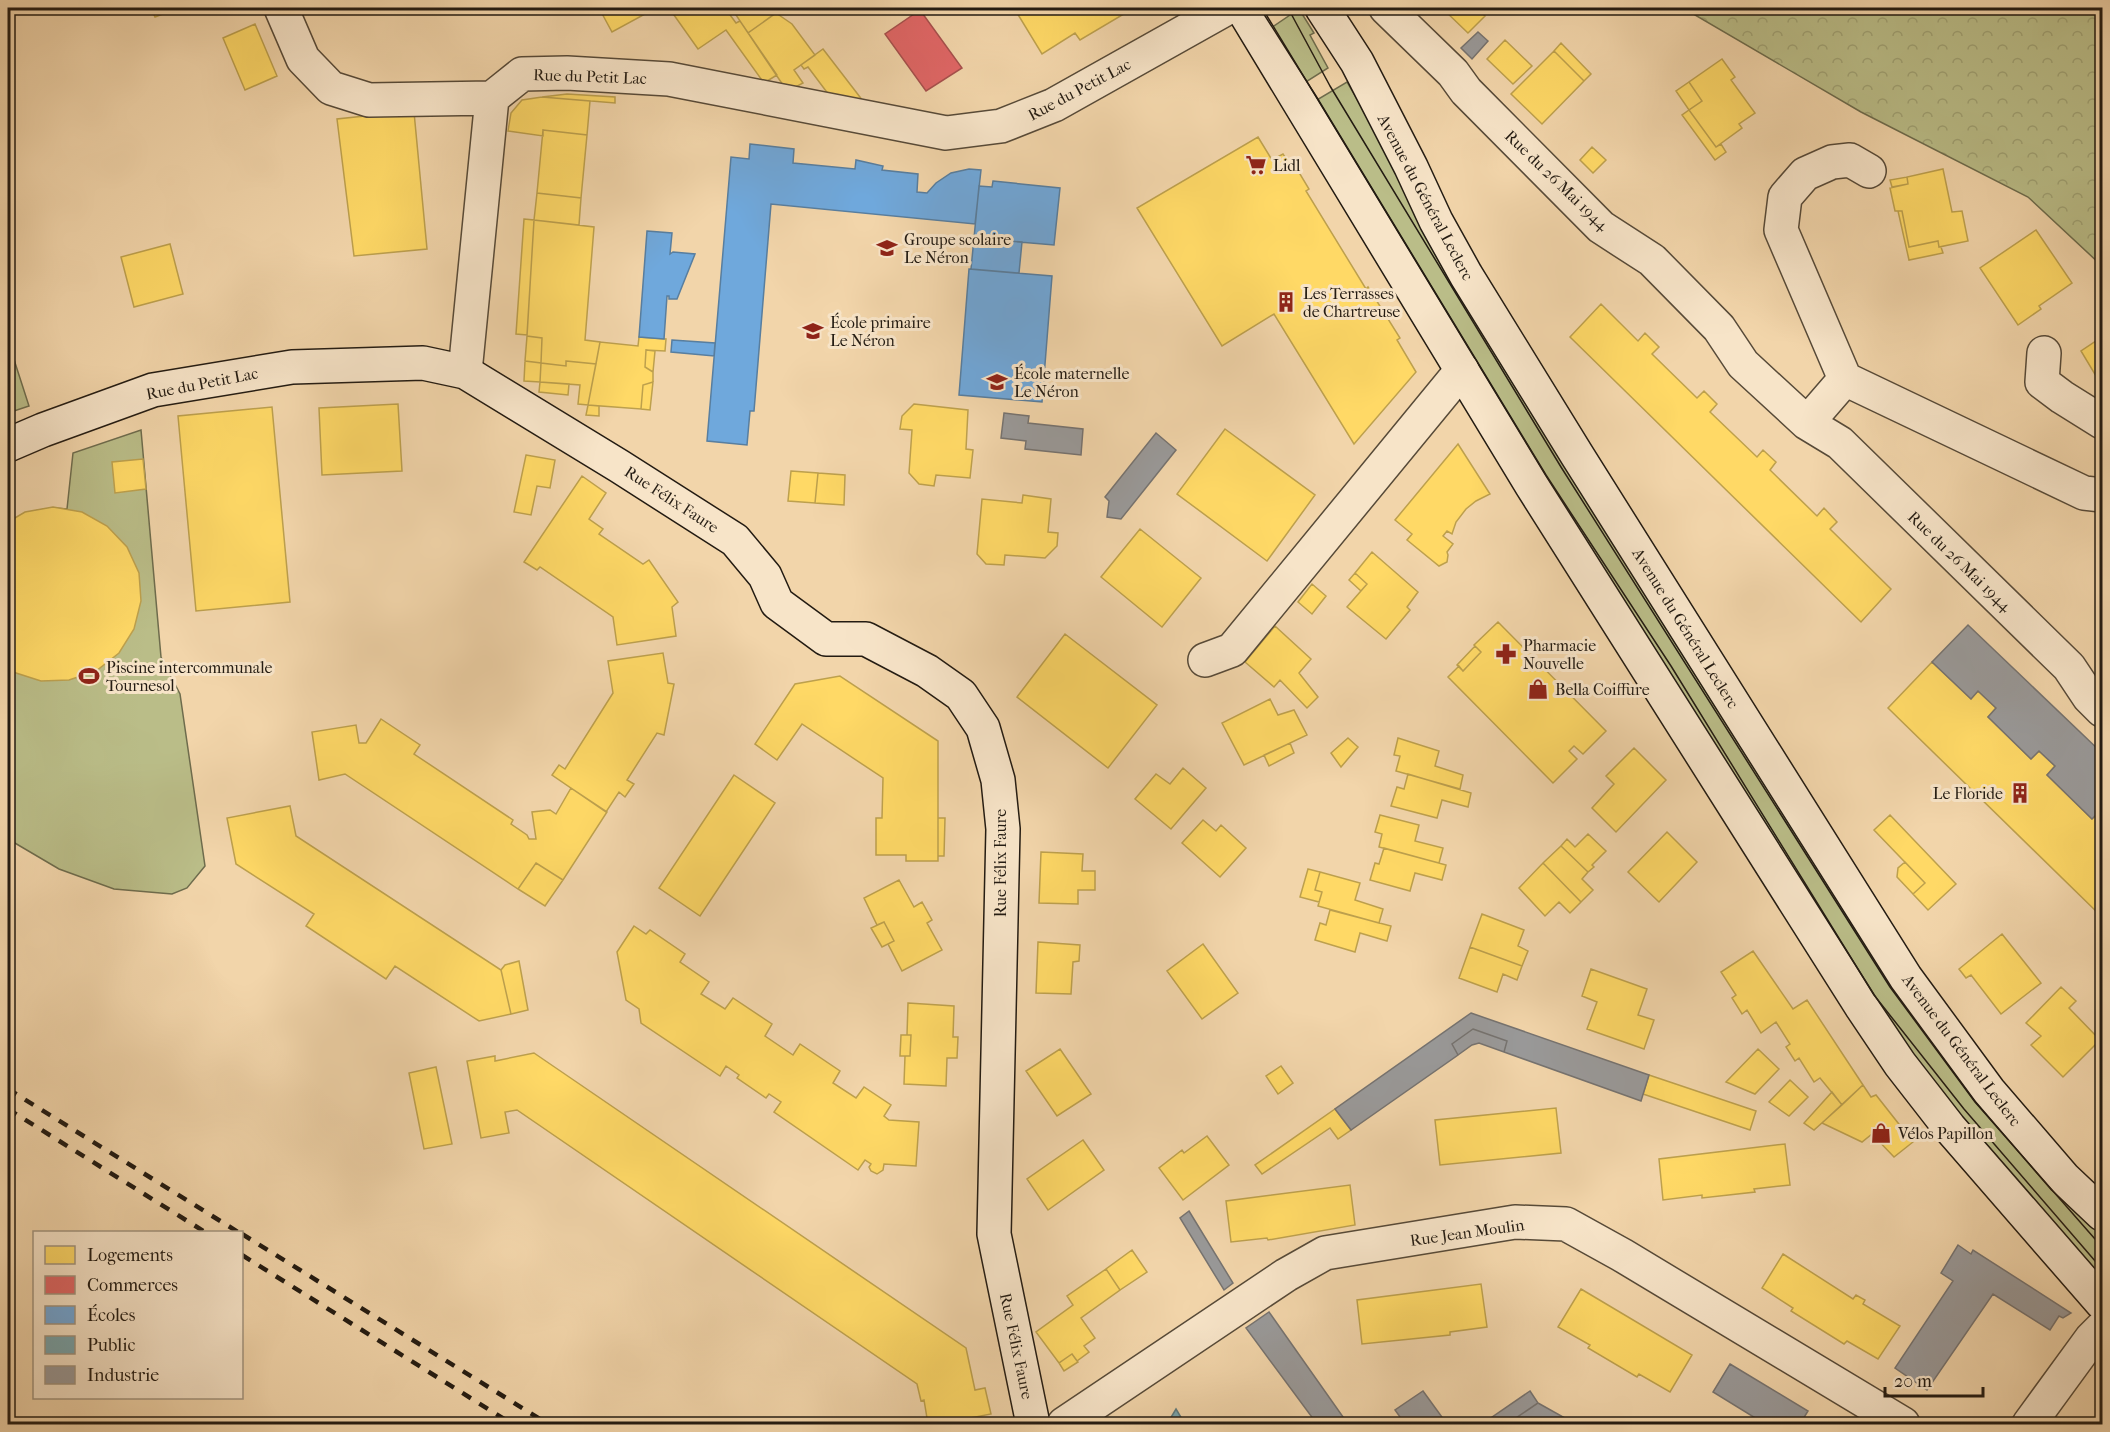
<svg xmlns="http://www.w3.org/2000/svg" width="2110" height="1432" font-family="'IM FELL French Canon',serif">
  <style>
    .grass { fill: #babd88; stroke: #6e6c4d; stroke-width: 1.5 }
    .forest { fill: url(#forest-crowns); stroke: #6e6c4d; stroke-width: 1.5 }
    .homes { fill: #ffd966; stroke: #bda04d; stroke-width: 1.5 }
    .shops { fill: #e06666; stroke: #a7504d; stroke-width: 1.5 }
    .schools { fill: #6fa8dc; stroke: #587e9f; stroke-width: 1.5 }
    .public { fill: #76a5af; stroke: #5d7c80; stroke-width: 1.5 }
    .industry { fill: #999; stroke: #767370; stroke-width: 1.5 }
    .lines { fill: none; stroke-linecap: round; stroke-linejoin: round }
    .street-casing { stroke: #574a38; stroke-width: 36 }
    .secondary-casing { stroke: #231b12; stroke-width: 36 }
    .street { stroke: #f7e4c8; stroke-width: 33 }
    .secondary { stroke: #f7e4c8; stroke-width: 33 }
    .tram { stroke: #231b12; stroke-width: 1.5 }
    .rail { stroke: #231b12; stroke-width: 4.5; stroke-dasharray: 10 10; stroke-linecap: butt }
    .labels { text-anchor: middle; stroke-width: 6; stroke-linejoin: round; paint-order: stroke }
    .street-label { font-size: 16px; fill: #231b12; stroke: #f7e4c8 }
    .poi-label { font-size: 16px; fill: #231b12; stroke: #f7e4c8; text-anchor: start }
  </style>
  <defs>
    <pattern id="forest-crowns" width="20" height="18" patternUnits="userSpaceOnUse" patternTransform="scale(1.5)"><rect width="20" height="18" fill="#babd88"/><path d="M2 6a3 3 0 1 1 6 0M12 15a3 3 0 1 1 6 0" fill="none" stroke="#a0a274"/></pattern>
  </defs>
  <rect width="100%" height="100%" fill="#f2d5aa"/>
  <filter id="stains"><feTurbulence type="fractalNoise" baseFrequency=".00333" numOctaves="4"/><feColorMatrix values="0 0 0 0 .2 0 0 0 0 .09 0 0 0 0 .02 0 0 0 .5 -.17"/></filter>
  <radialGradient id="worn" r=".72"><stop offset=".6" stop-color="#630" stop-opacity="0"/><stop offset="1" stop-color="#630" stop-opacity=".3"/></radialGradient>
  <path class="grass" d="M1299,9L1314,33L1310,35L1328,68L1298,87L1265,32Z
    M1347,82L1377,134L1411,206L1691,653L2099,1226L2096,1230L2102,1237V1262L2089,1275L1907,1058L1310,104Z
    M8,341L29,406L8,413Z
    M141,430L161,657L180,694L205,866L187,888L172,894L114,889L59,869L8,839V522C27,511 45,506 67,509L73,453Z"/>
  <path class="forest" d="M1683,8H2102V266L2028,197L1861,112Z"/>
  <path class="homes" d="M151,8H179L155,17Z
    M599,8H644L647,13L612,32Z
    M669,8H725L736,23L740,21L777,75L764,83L726,30L698,49Z
    M747,8H768L776,13L748,33L736,15Z
    M1014,8H1134L1080,40L1075,33L1042,54Z
    M1442,8H1477L1485,16L1468,33Z
    M776,13L792,24L815,55L794,70L803,83L792,89L785,88L748,33Z
    M255,24L277,76L245,90L223,38Z
    M1505,40L1532,66L1513,84L1487,59Z
    M1561,43L1591,74L1584,81L1554,51Z
    M823,49L863,101L829,95L808,67L804,69L801,65Z
    M1554,51L1584,81L1542,124L1511,94Z
    M1722,59L1735,77L1731,80L1755,113L1739,124L1742,128L1716,147L1689,110L1702,101L1689,82Z
    M1689,82L1702,101L1689,110L1676,91Z
    M567,94L615,97V103L542,97Z
    M542,97L590,101L587,135L543,130V136L508,131L511,113L522,100Z
    M1689,110L1716,147L1721,144L1726,152L1715,160L1682,115Z
    M412,111L414,112L427,249L354,256L337,119Z
    M543,130L587,135L581,198L537,193Z
    M1258,137L1272,160L1283,154L1291,166L1294,164L1309,189L1306,191L1366,289L1368,287L1400,338L1397,340L1416,372L1354,444L1274,314L1222,346L1137,208Z
    M1592,147L1606,160L1593,173L1580,160Z
    M1943,169L1952,212L1962,211L1968,241L1939,247L1938,241L1909,247L1902,211H1895L1890,188L1908,184L1907,177Z
    M1907,177L1908,184L1892,187L1890,180Z
    M537,193L581,198L579,225L534,220Z
    M1898,211H1902L1909,247L1938,241L1939,247H1941L1943,253L1909,260Z
    M524,219L534,220L527,335L516,334Z
    M534,220L594,227L585,340L600,342L596,364L566,361V366L541,363L542,338L527,336Z
    M2036,230L2072,283L2039,306L2041,309L2018,325L1980,268Z
    M170,244L183,294L134,307L121,257Z
    M1601,304L1638,341L1645,333L1659,347L1652,354L1697,398L1704,391L1717,404L1710,412L1757,457L1763,450L1776,462L1770,470L1817,516L1824,508L1837,522L1830,529L1891,589L1861,622L1570,337Z
    M527,336L542,338L541,363L525,361Z
    M639,337L666,339L665,351L646,350L645,367L653,372V382L643,385L641,409L588,405L600,342L638,346Z
    M2102,337V386L2081,351Z
    M646,350L655,351L653,372L645,367Z
    M525,361L541,363L540,382L524,381Z
    M566,361L596,364L588,405L578,404L580,385L540,382L541,363L566,366Z
    M540,382L569,384L568,395L539,392Z
    M653,382L650,410L641,409L643,385Z
    M398,404L402,471L322,475L319,408Z
    M914,404L968,410L966,449L973,450L970,478L936,475L934,486L919,484L909,473L912,430L900,429L902,416Z
    M588,405L599,406V416L586,415Z
    M272,407L290,602L196,611L178,416Z
    M1225,429L1315,495L1267,561L1177,494Z
    M1458,444L1490,494L1476,501L1466,509L1456,522L1452,534L1447,531L1443,536L1453,544L1447,552L1448,555L1447,562L1439,566L1407,540L1412,534L1395,520Z
    M526,455L555,460L550,488L537,486L531,515L514,512Z
    M143,459L146,489L115,493L112,462Z
    M791,471L818,473L815,503L788,501Z
    M818,473L845,475L844,505L815,503Z
    M582,476L606,493L589,519L603,529L599,534L643,564L649,560L678,602L672,607L676,636L617,645L613,617L540,567L537,570L524,562Z
    M1023,495L1051,499L1048,532L1058,533L1057,546L1045,558L1005,555L1004,565L986,564L977,554L982,499L1022,503Z
    M53,507L82,512L107,526L127,547L139,573L141,601L134,629L119,653L96,671L69,680L41,681L13,672L8,667V522L25,512Z
    M1140,529L1201,578L1162,627L1101,577Z
    M1372,552L1418,592L1407,607L1410,610L1386,639L1347,607L1367,584L1355,573Z
    M1355,573L1367,584L1361,591L1349,580Z
    M1312,584L1326,596L1312,614L1298,602Z
    M1498,622L1606,731L1583,754L1574,746L1569,751L1577,759L1553,783L1448,677L1459,666L1463,671L1481,652L1474,645Z
    M1275,626L1311,659L1299,673L1318,697L1307,708L1280,680L1274,687L1245,662Z
    M1065,634L1157,705L1108,768L1017,697Z
    M1475,646L1481,652L1463,671L1457,665Z
    M663,653L668,683L674,684L664,735L657,733L627,780L634,784L625,797L619,792L606,812L552,775L559,765L565,769L613,693L608,661Z
    M1932,662L1971,699L1978,691L1996,708L1988,717L2031,759L2039,751L2055,766L2047,775L2092,819L2100,811L2102,814V917L1888,708Z
    M840,676L938,741V861H906V855H876V818H882L883,778L802,724L777,760L755,744L795,684Z
    M1270,699L1278,715L1294,710L1307,735L1244,765L1222,723Z
    M381,719L420,745L414,754L513,820L511,824L527,835L529,839H536L532,812L550,810L556,814L571,788L607,812L563,880L536,863L518,889L345,774L319,780L312,732L356,725L359,743H366Z
    M1348,738L1358,747L1341,767L1331,753Z
    M1398,738L1439,751L1435,766L1463,775L1460,789L1396,771L1400,756L1394,755Z
    M1290,743L1294,753L1269,766L1264,755Z
    M1634,748L1666,780L1616,832L1592,808L1614,784L1606,776Z
    M1183,768L1206,788L1171,829L1135,799L1156,774L1170,784Z
    M1408,774L1471,793L1468,807L1442,800L1437,818L1391,806L1397,787L1404,789Z
    M734,775L775,803L700,916L659,888Z
    M290,806L296,836L501,970L511,1014L479,1021L395,966L386,979L306,926L314,914L236,864L227,818Z
    M1380,815L1419,825L1415,841L1443,848L1439,863L1379,847L1382,834L1375,832Z
    M1890,815L1956,884L1928,910L1913,894L1925,883L1874,830Z
    M938,818H945L944,856H938Z
    M1203,820L1216,831L1221,825L1246,848L1220,877L1182,843Z
    M1667,832L1697,862L1659,902L1628,872Z
    M1588,834L1606,851L1592,865L1594,867L1588,872L1561,846L1567,839L1575,847Z
    M1561,846L1588,872L1582,879L1593,890L1581,902L1543,863Z
    M1384,848L1446,865L1442,880L1415,873L1410,891L1370,880L1375,863L1379,864Z
    M1041,852L1083,854L1082,871H1095V890H1078V904L1039,903Z
    M1905,862L1925,883L1913,894L1897,877L1898,868Z
    M536,863L563,880L545,906L518,889Z
    M1543,863L1581,902L1570,913L1559,902L1545,916L1519,888Z
    M1308,869L1320,872L1315,890L1322,892L1319,902L1300,897Z
    M1320,872L1360,883L1355,900L1383,909L1379,923L1318,906L1322,892L1315,890Z
    M899,880L914,907L922,902L932,920L927,923L942,950L902,971L888,944L894,941L884,922L877,925L864,898Z
    M1330,910L1391,926L1387,941L1360,933L1355,952L1315,940L1320,923L1326,925Z
    M1482,914L1524,930L1518,946L1528,951L1522,966L1470,947Z
    M884,922L894,941L882,947L871,928Z
    M634,926L646,934L650,930L685,954L680,962L709,982L701,994L725,1009L733,998L772,1024L765,1036L793,1055L800,1044L840,1071L833,1083L856,1098L864,1087L891,1105L884,1116L889,1120L919,1122L916,1166L884,1164L883,1170L877,1174L871,1171L869,1167L871,1164L865,1160L858,1170L774,1112L781,1102L769,1094L766,1098L737,1078L739,1075L726,1066L720,1076L641,1023L639,1009L626,1000L617,952Z
    M2002,934L2041,983L2001,1014L1971,975L1966,978L1959,969Z
    M1038,942L1080,945L1079,961L1073,962L1071,994L1036,993Z
    M1203,944L1238,993L1202,1019L1167,971Z
    M1470,947L1522,966L1517,980L1503,974L1497,992L1459,978Z
    M1753,951L1793,1009L1807,1000L1863,1085L1842,1105L1820,1078L1814,1082L1799,1058L1795,1061L1786,1047L1790,1044L1776,1022L1761,1033L1747,1010L1742,1014L1732,998L1736,995L1721,972Z
    M519,961L528,1010L511,1014L501,970L505,965Z
    M1591,969L1647,989L1638,1015L1654,1020L1644,1049L1587,1029L1597,1002L1582,996Z
    M2061,987L2076,1001L2069,1008L2100,1040L2063,1077L2031,1045L2041,1036L2026,1023Z
    M908,1003L954,1006L953,1037H958L957,1058H947L946,1086L904,1084L905,1056H910L911,1035H907Z
    M901,1035H911L910,1056H900Z
    M1060,1049L1091,1094L1057,1116L1026,1071Z
    M1758,1049L1779,1069L1755,1094L1726,1082Z
    M534,1053L966,1348L975,1390L985,1388L991,1414L940,1424H928L924,1400L921,1401L917,1384L517,1110L505,1112L509,1133L481,1138L467,1061L495,1056V1061Z
    M1281,1066L1293,1083L1278,1094L1266,1076Z
    M436,1067L452,1144L424,1149L409,1073Z
    M1649,1075L1756,1111L1750,1130L1643,1094Z
    M1790,1080L1808,1097L1789,1116L1769,1102Z
    M1863,1085L1871,1097L1876,1095L1913,1142L1894,1157L1872,1134L1862,1142L1822,1123Z
    M1832,1092L1842,1105L1814,1130L1804,1123Z
    M1556,1108L1561,1153L1440,1165L1435,1120Z
    M1335,1109L1351,1130L1338,1139L1330,1128L1262,1174L1255,1165Z
    M1207,1136L1229,1165L1183,1200L1159,1168L1182,1150L1184,1153Z
    M1083,1140L1104,1170L1048,1210L1027,1179Z
    M1785,1144L1790,1185L1754,1189L1755,1192L1702,1198V1195L1663,1200L1659,1159Z
    M1350,1185L1355,1225L1268,1240L1267,1238L1231,1242L1226,1201Z
    M1132,1250L1147,1272L1120,1290L1106,1269Z
    M1783,1254L1853,1299L1856,1295L1865,1300L1863,1304L1900,1326L1878,1359L1847,1341L1844,1344L1791,1311L1793,1308L1762,1288Z
    M1106,1269L1120,1290L1081,1318L1095,1338L1084,1346L1089,1352L1077,1361L1072,1354L1059,1363L1036,1332L1073,1305L1067,1296Z
    M1481,1284L1487,1327L1450,1332V1335L1362,1344L1357,1300Z
    M1581,1289L1692,1355L1670,1392L1639,1374L1637,1377L1588,1348L1590,1345L1558,1327Z
    M1072,1354L1078,1362L1064,1371L1059,1363Z"/>
  <path class="shops" d="M920,10L962,68L926,91L885,34Z"/>
  <path class="schools" d="M750,144L794,149L793,163L855,169L856,160L883,166L882,170L918,174L917,192L927,193L936,183L951,173L969,169L981,170L975,224L771,204L754,411H750L747,445L707,441L731,157L749,159Z
    M993,181L1060,188L1054,245L974,238L979,186L992,187Z
    M647,231L672,233L670,254L673,252L695,254L677,299H669V296H667L664,339L639,337Z
    M974,238L1022,242L1019,273L971,269Z
    M969,269L1052,276L1042,402L959,395Z
    M672,340L715,343L714,356L671,352Z"/>
  <path class="public" d="M1176,1409L1185,1424H1167Z"/>
  <path class="industry" d="M1478,32L1488,41L1472,59L1461,48Z
    M1004,413L1029,416L1028,423L1083,429L1081,455L1025,449L1026,441L1001,438Z
    M1156,433L1176,450L1121,519L1107,517L1109,501L1105,497Z
    M1968,625L2102,753V814L2100,811L2092,819L2047,775L2055,766L2039,751L2031,759L1988,717L1996,708L1978,691L1971,699L1932,662Z
    M1471,1013L1649,1075L1641,1101L1504,1052L1507,1041L1473,1029L1452,1044L1458,1055L1351,1130L1335,1109Z
    M1473,1029L1507,1041L1504,1052L1479,1043L1472,1045L1458,1055L1452,1044Z
    M1189,1211L1233,1283L1224,1290L1180,1218Z
    M1958,1245L1971,1254L1973,1250L2071,1313L2063,1318L2059,1316L2050,1330L1993,1294L1927,1390L1895,1368L1953,1281L1941,1273Z
    M1269,1312L1348,1424H1317L1246,1328Z
    M1730,1364L1808,1411L1800,1424H1765L1713,1392Z
    M1423,1391L1447,1424H1405L1395,1410Z
    M1530,1391L1538,1403L1507,1424H1482Z
    M1538,1403L1565,1418L1556,1424H1507Z"/>
  <g class="lines">
    <g class="street-casing">
      <path id="street" d="M281,8L303,59L331,88L369,100L492,98
        M1386,8L1453,73L1466,91L1601,227L1652,260L1719,328L1743,364L1807,423L1840,443L2069,667L2089,697L2102,710
        M2044,353L2042,382L2062,397L2102,422
        M465,372L492,98L522,74L567,73L669,79L946,133L1001,126L1054,105L1227,8
        M1845,379L2084,493L2102,495
        M1807,423L1845,379L1781,230L1785,197L1805,174L1832,162L1850,160L1869,171
        M1205,660L1232,650L1462,370
        M1064,1424L1286,1275L1325,1253L1515,1222L1566,1224L1622,1255L1903,1424
        M2029,1424L2091,1339L2102,1328"/>
    </g>
    <g class="secondary-casing">
      <path id="secondary" d="M1242,8L1532,486L1861,1006L1900,1064L1949,1127L2102,1303
        M1322,8L1357,62L1411,167L1436,221L1466,275L1577,455L1906,978L1989,1091L2064,1178L2102,1214
        M8,445L43,430L153,390L292,367L423,363L465,372L619,466L735,540L765,576L777,603L826,639H866L927,671L961,695L983,728L998,780L1003,829L994,1234L1033,1424"/>
    </g>
    <use href="#street" class="street"/>
    <use href="#secondary" class="secondary"/>
    <path class="tram" d="M1260,8L1316,96L1546,475L1671,666L1874,995L1964,1109L2102,1269
      M1288,8L1330,86L1561,467L1890,987L1975,1102L2102,1247"/>
    <path class="rail" d="M8,1089L238,1232
      M8,1109L205,1232
      M242,1234L548,1424
      M242,1255L512,1424"/>
  </g>
  <defs>
    <g id="supermarket-bare" transform="scale(1.62)"><path d="M-6-5.5h2.5l.6 2H6L4.5 2H-2.5L-4.4-4H-6ZM-1.5 3.2a1.3 1.3 0 1 0 .1 0ZM3 3.2a1.3 1.3 0 1 0 .1 0Z" fill="#8f2418" stroke="#f7e4c8" stroke-width="2.5" paint-order="stroke"/></g>
    <g id="school-bare" transform="scale(1.62)"><path d="M0-5L7-2L0 1L-7-2ZM-4 1L0 2.5L4 1V4Q0 6-4 4Z" fill="#8f2418" stroke="#f7e4c8" stroke-width="2.5" paint-order="stroke"/></g>
    <g id="building-bare" transform="scale(1.62)"><path d="M-4-6H4V6H1V3H-1V6H-4ZM-2.5-4.3h1.7v1.8h-1.7ZM.8-4.3h1.7v1.8H.8ZM-2.5-1h1.7V.8h-1.7ZM.8-1h1.7V.8H.8Z" fill="#8f2418" stroke="#f7e4c8" stroke-width="2.5" paint-order="stroke"/></g>
    <g id="pharmacy-bare" transform="scale(1.62)"><path d="M-2-6h4v4h4v4h-4v4h-4v-4h-4v-4h4Z" fill="#8f2418" stroke="#f7e4c8" stroke-width="2.5" paint-order="stroke"/></g>
    <g id="stadium-bare" transform="scale(1.62)"><path d="M0-5a6.5 5 0 1 0 0 10a6.5 5 0 1 0 0-10ZM-3.5-1.8h7v3.6h-7Z" fill="#8f2418" stroke="#f7e4c8" stroke-width="2.5" paint-order="stroke"/></g>
    <g id="shop-bare" transform="scale(1.62)"><path d="M-5-2.5h2.3a2.7 3.5 0 0 1 5.4 0H5L5.5 6h-11ZM-1.5-2.5h3a1.5 2.3 0 0 0-3 0Z" fill="#8f2418" stroke="#f7e4c8" stroke-width="2.5" paint-order="stroke"/></g>
  </defs>
  <g fill-rule="evenodd">
    <use href="#supermarket-bare" x="1256" y="165"/>
    <use href="#school-bare" x="887" y="248"/>
    <use href="#building-bare" x="1286" y="302"/>
    <use href="#school-bare" x="813" y="331"/>
    <use href="#school-bare" x="997" y="382"/>
    <use href="#pharmacy-bare" x="1506" y="654"/>
    <use href="#stadium-bare" x="89" y="676"/>
    <use href="#shop-bare" x="1538" y="689"/>
    <use href="#building-bare" x="2020" y="793"/>
    <use href="#shop-bare" x="1881" y="1133"/>
  </g>
  <g class="labels">
    <g class="street-label">
      <text transform="translate(590 76) rotate(2)" y="6">Rue du Petit Lac</text>
      <text transform="translate(1079 89) rotate(-28)" y="6">Rue du Petit Lac</text>
      <text transform="translate(1557 180) rotate(44)" y="6">Rue du 26 Mai 1944</text>
      <text transform="translate(1426 197) rotate(62)" y="6">Avenue du Général Leclerc</text>
      <text transform="translate(202 383) rotate(-11)" y="6">Rue du Petit Lac</text>
      <text transform="translate(672 499) rotate(33)" y="6">Rue Félix Faure</text>
      <text transform="translate(1960 561) rotate(44)" y="6">Rue du 26 Mai 1944</text>
      <text transform="translate(1686 628) rotate(58)" y="6">Avenue du Général Leclerc</text>
      <text transform="translate(1000 863) rotate(-90)" y="6">Rue Félix Faure</text>
      <text transform="translate(1962 1050) rotate(53)" y="6">Avenue du Général Leclerc</text>
      <text transform="translate(1467 1232) rotate(-8)" y="6">Rue Jean Moulin</text>
      <text transform="translate(1017 1346) rotate(78)" y="6">Rue Félix Faure</text>
    </g>
    <g class="poi-label">
      <text x="1273" y="171">Lidl</text>
      <text x="904" y="245">Groupe scolaire<tspan x="904" dy="18">Le Néron</tspan></text>
      <text x="1303" y="299">Les Terrasses<tspan x="1303" dy="18">de Chartreuse</tspan></text>
      <text x="830" y="328">École primaire<tspan x="830" dy="18">Le Néron</tspan></text>
      <text x="1014" y="379">École maternelle<tspan x="1014" dy="18">Le Néron</tspan></text>
      <text x="1523" y="651">Pharmacie<tspan x="1523" dy="18">Nouvelle</tspan></text>
      <text x="106" y="673">Piscine intercommunale<tspan x="106" dy="18">Tournesol</tspan></text>
      <text x="1555" y="695">Bella Coiffure</text>
      <text x="2003" y="799" text-anchor="end">Le Floride</text>
      <text x="1898" y="1139">Vélos Papillon</text>
    </g>
  </g>
  <rect width="2110" height="1432" fill="none" stroke="#f2d5aa" stroke-width="30"/>
  <rect x="9" y="9" width="2092" height="1414" fill="none" stroke="#231b12" stroke-width="3"/>
  <rect x="15" y="15" width="2080" height="1402" fill="none" stroke="#231b12" stroke-width="1.5"/>
  <rect x="33" y="1231" width="210" height="168" fill="#f7e4c8" stroke="#a2947f" stroke-width="1.5"/>
  <rect x="45" y="1246" width="30" height="18" fill="#ffd966" stroke="#a2947f" stroke-width="1.5"/>
  <text x="87" y="1261" font-size="18" fill="#231b12">Logements</text>
  <rect x="45" y="1276" width="30" height="18" fill="#e06666" stroke="#a2947f" stroke-width="1.5"/>
  <text x="87" y="1291" font-size="18" fill="#231b12">Commerces</text>
  <rect x="45" y="1306" width="30" height="18" fill="#6fa8dc" stroke="#a2947f" stroke-width="1.5"/>
  <text x="87" y="1321" font-size="18" fill="#231b12">Écoles</text>
  <rect x="45" y="1336" width="30" height="18" fill="#76a5af" stroke="#a2947f" stroke-width="1.5"/>
  <text x="87" y="1351" font-size="18" fill="#231b12">Public</text>
  <rect x="45" y="1366" width="30" height="18" fill="#999999" stroke="#a2947f" stroke-width="1.5"/>
  <text x="87" y="1381" font-size="18" fill="#231b12">Industrie</text>
  <path d="M1885 1387v9h98v-9" fill="none" stroke="#231b12" stroke-width="3"/>
  <text x="1894" y="1387" font-size="18" fill="#231b12" stroke="#f7e4c8" stroke-width="4.5" paint-order="stroke">20 m</text>
  <rect width="100%" height="100%" filter="url(#stains)"/>
  <rect width="100%" height="100%" fill="url(#worn)"/>
</svg>
